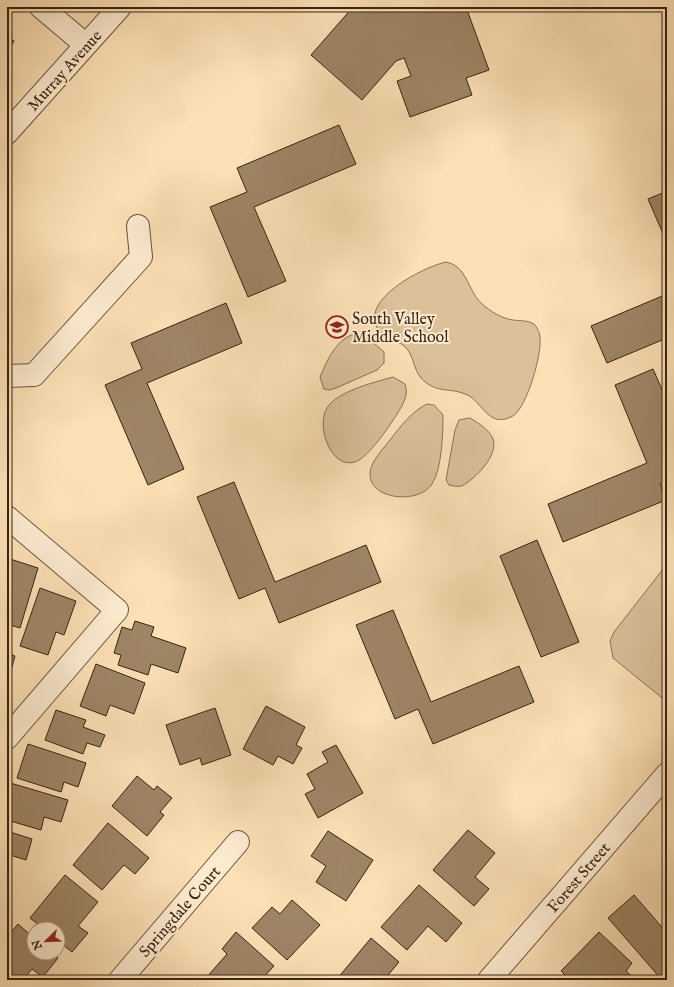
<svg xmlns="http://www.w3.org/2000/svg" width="674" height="987" font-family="'IM FELL English',serif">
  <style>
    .green { fill: #dbc09a; stroke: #8a7255 }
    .building { fill: #9e8566; stroke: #382310 }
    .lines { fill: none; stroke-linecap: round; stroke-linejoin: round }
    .minor-casing { stroke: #69523a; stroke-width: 24 }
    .minor { stroke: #fdebd0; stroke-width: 22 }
    .labels { text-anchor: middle; stroke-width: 4; stroke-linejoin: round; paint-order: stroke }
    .street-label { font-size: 16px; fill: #382310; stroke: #fdebd0 }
    .poi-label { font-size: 16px; fill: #382310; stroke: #fdebd0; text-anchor: start }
  </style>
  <rect width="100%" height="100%" fill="#fce0b6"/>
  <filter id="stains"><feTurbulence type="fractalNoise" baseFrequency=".005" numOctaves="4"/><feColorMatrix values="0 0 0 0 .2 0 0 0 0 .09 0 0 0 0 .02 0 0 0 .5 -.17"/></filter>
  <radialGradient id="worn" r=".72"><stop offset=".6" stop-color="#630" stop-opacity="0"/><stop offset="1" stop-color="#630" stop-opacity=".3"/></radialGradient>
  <path class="green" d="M446,262C467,266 467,289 481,303C491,312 501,318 513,320C520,321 527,320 534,324C537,327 540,333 540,338C542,354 527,407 513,416C487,430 482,399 465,394C448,387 436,394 421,378C413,369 414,354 404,346C396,339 383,338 377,328C361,298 424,267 446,262Z
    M351,335C365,334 374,343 384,352V363L377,370L336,388L330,390L324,389L320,377C327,361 334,343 351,335Z
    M393,377L405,384C410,398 399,410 392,422C385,432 367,458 355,462C330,470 313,421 330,404C343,390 375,382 393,377Z
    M427,404L434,405L443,415C443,433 442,469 432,484C420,504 369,501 370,473C371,461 383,449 390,440C400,427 412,411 427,404Z
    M470,418C478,423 490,430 493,439C499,455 475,479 462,486C457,487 454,486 449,485L446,480L455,430L459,420Z
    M667,564V702L613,658L610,641L614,632Z"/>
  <path class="building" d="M353,7H466L489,70L466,78L472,95L410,117L397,81L411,76L404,58L396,61L362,100L311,55Z
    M7,36L14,41L7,51Z
    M339,125L356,164L254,207L286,281L248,297L210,207L247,192L237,168Z
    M667,191V243L648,199Z
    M667,294V338L607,363L591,326Z
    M226,303L242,343L147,383L184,469L148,485L105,385L142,369L131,343Z
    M653,369L667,401V481L660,484L666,500L563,542L548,504L647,463L615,385Z
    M234,482L275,582L366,545L381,582L279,623L265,588L239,599L197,497Z
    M537,540L579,642L541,657L500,556Z
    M7,558L38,568L20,628L7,624Z
    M40,588L76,601L64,635L56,632L48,655L20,646Z
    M393,610L431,702L519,666L534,702L433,744L418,709L395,719L356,625Z
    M135,621L154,627L151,636L186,648L178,673L151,664L148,675L118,665L121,655L114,653L122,627L132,630Z
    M7,654L15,656L7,685Z
    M96,664L145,683L134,714L110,705L106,716L80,706Z
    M266,706L305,727L296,745L302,748L293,764L278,756L273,765L243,749Z
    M215,708L231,755L202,765L200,758L180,765L166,725Z
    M56,710L86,720L83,727L105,735L100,747L87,743L83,754L45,740Z
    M28,744L86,763L78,787L64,782L61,792L17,778Z
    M336,745L363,793L318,818L305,794L315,789L307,774L328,762L322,752Z
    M137,776L154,790L157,786L172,798L160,812L164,815L147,836L112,806Z
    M7,782L68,800L61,822L44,817L41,830L7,820Z
    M108,823L149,858L135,874L124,865L102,890L73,865Z
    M468,830L495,853L475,877L489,889L474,906L433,870Z
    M7,831L32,839L26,860L10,855L7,865Z
    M328,831L373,860L346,901L316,882L326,866L311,856Z
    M65,875L98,902L78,926L88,933L72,952L58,941V929H44L30,918Z
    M419,885L462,923L446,942L428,926L407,950L381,927Z
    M634,895L667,933V980H662L608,918Z
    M292,900L320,925L287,960L252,928L272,907L280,914Z
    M18,924L34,938V953H52L58,958L43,977L32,969L23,980H7V937Z
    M236,932L274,966L261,980H207L206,978L227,954L222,949Z
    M599,932L632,963L626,971L636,980H570L561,971Z
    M371,938L399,962L384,980H338L337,979Z"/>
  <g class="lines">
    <g class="minor-casing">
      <path id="minor" d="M41,7L86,45
        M7,133L120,7
        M7,376L34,375L141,257L138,226
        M7,517L117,610L7,738
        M120,980L238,842
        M489,980L667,774"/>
    </g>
    <use href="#minor" class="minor"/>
  </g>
  <defs>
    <g id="school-ring" transform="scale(1.15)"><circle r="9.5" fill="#fdebd0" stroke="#8f2418" stroke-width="1.5"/><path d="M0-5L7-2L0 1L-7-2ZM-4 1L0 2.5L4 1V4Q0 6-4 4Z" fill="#8f2418"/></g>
  </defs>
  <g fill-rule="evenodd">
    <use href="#school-ring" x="337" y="327"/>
  </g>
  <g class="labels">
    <g class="street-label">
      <text transform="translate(64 70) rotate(-48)" y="6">Murray Avenue</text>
      <text transform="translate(578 877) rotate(-49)" y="6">Forest Street</text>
      <text transform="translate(179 911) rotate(-49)" y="6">Springdale Court</text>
    </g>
    <g class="poi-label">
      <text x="352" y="324">South Valley<tspan x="352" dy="18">Middle School</tspan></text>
    </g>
  </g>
  <rect width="674" height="987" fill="none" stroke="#fce0b6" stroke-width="24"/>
  <rect x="8" y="8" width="658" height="971" fill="none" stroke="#382310" stroke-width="2"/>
  <rect x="12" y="12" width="650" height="963" fill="none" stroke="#382310"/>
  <g transform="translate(46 941) rotate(247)"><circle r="19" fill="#fdebd0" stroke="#ae9b83"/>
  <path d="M0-3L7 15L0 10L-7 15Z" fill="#8f2418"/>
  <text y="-6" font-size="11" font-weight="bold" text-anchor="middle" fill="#382310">N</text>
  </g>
  <rect width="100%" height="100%" filter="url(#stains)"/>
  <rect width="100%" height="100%" fill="url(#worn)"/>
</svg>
